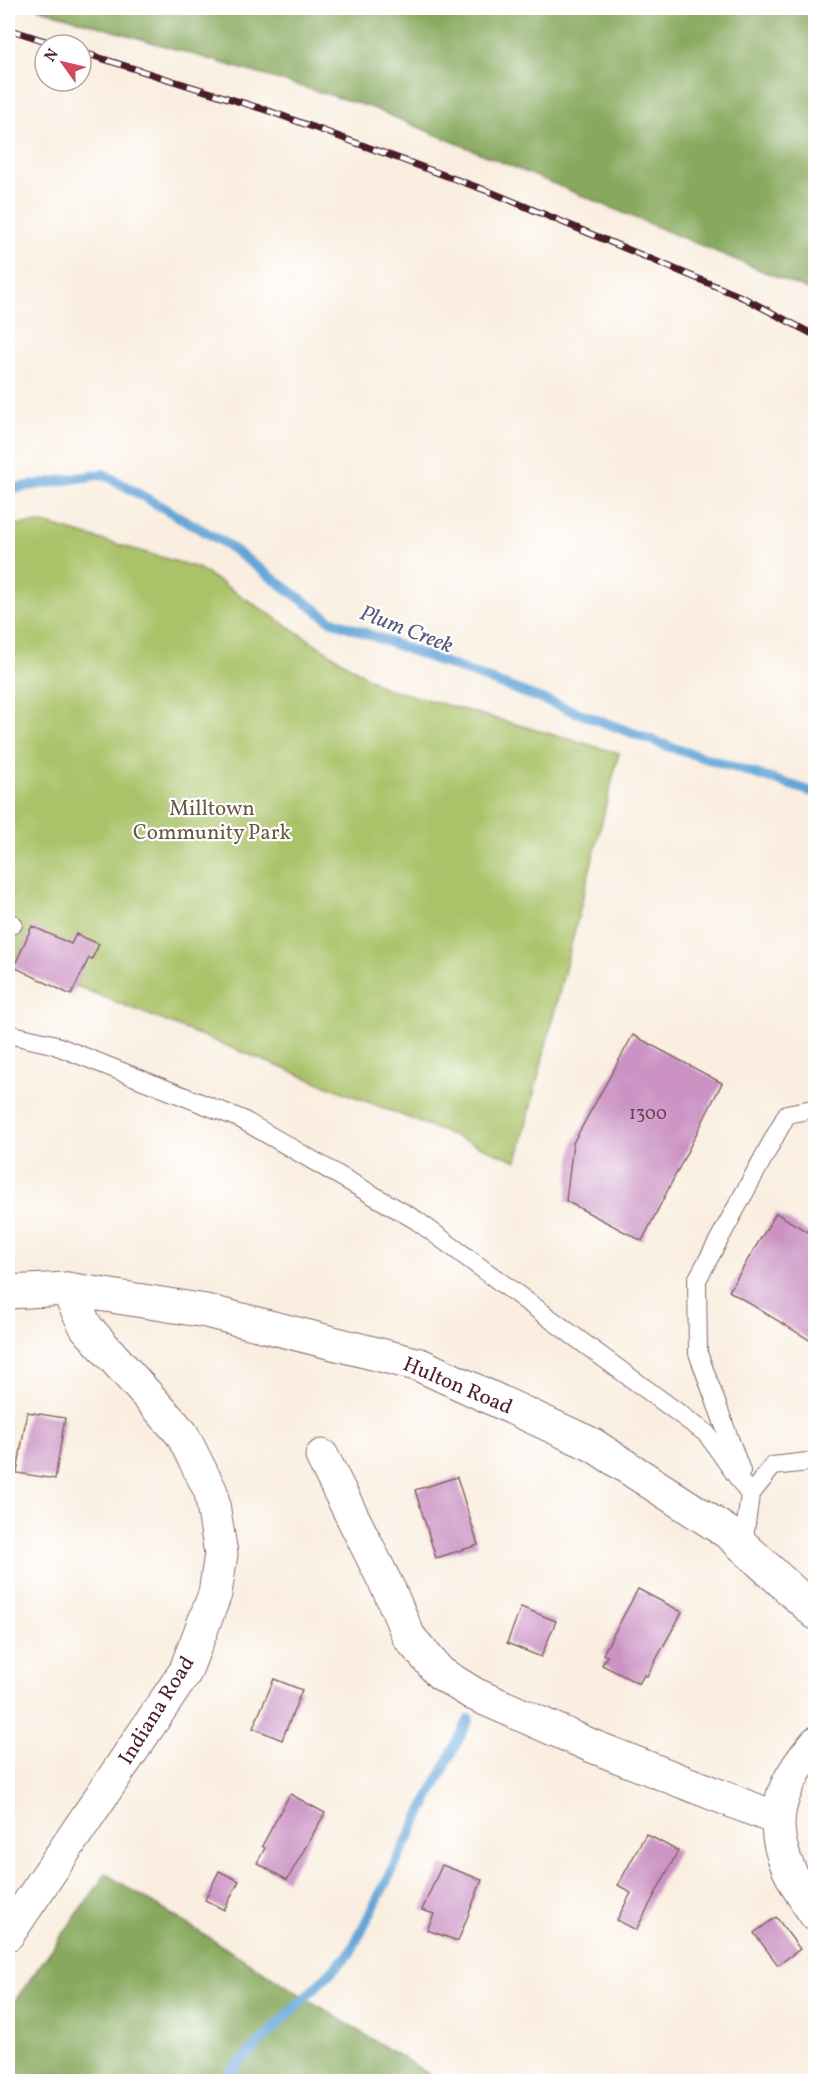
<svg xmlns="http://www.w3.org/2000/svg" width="823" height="2089" font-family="Vollkorn,serif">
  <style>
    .green { fill: #aac369; stroke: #7a714a; stroke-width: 1.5 }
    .forest { fill: #87a95d; stroke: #686444; stroke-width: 1.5 }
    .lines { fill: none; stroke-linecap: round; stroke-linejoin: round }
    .stream { stroke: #64a5d8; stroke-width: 10 }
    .building { fill: #cb92c3 }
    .service-casing { stroke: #87676a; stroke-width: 20 }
    .minor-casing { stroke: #87676a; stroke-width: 35 }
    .tertiary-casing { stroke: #87676a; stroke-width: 35 }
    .primary-casing { stroke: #87676a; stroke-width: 35 }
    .service { stroke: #fff; stroke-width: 18 }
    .minor { stroke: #fff; stroke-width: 33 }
    .tertiary { stroke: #fff; stroke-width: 33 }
    .primary { stroke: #fff; stroke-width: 33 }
    .rail-casing { stroke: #4a1f2b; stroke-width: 7 }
    .rail { stroke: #fff; stroke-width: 4.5; stroke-dasharray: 14; stroke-linecap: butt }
    .labels { text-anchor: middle; stroke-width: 4.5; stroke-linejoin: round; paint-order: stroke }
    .number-label { font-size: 18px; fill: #6a3c51 }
    .park-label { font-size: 21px; fill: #6c5841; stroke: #fff }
    .street-label { font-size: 21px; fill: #4a1f2b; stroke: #fff }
    .water-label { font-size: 22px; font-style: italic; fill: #565b79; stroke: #fff }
  </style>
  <rect width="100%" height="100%" fill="#fff"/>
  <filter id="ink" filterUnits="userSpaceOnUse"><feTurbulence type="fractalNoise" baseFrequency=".0167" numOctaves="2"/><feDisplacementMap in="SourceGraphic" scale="12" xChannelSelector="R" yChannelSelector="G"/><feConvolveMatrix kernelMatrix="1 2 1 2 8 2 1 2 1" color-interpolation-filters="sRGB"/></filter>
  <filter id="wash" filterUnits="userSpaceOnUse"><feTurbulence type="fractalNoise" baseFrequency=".008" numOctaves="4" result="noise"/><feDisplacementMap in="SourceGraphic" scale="24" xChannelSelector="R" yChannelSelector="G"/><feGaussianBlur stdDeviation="1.35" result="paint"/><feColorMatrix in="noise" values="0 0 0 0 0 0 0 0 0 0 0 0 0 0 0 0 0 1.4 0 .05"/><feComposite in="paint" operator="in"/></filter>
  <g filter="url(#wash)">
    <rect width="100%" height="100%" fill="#f9eedf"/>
    <path class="green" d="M44,523L198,568L382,687L619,753L517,1161L8,959V525Z"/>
    <path class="forest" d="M37,8H815V293L370,107Z
      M106,1874L440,2081H8V2010Z"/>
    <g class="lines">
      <path class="stream" d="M8,489L104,474L223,542L330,620L670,747L816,793
        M220,2082L350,1953L469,1719"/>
    </g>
    <g id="blocks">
      <path class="building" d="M32,926L71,944L76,934L99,944L92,959L89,958L71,995L14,967Z
        M633,1035L722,1083L642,1241L566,1201L573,1143Z
        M776,1213L816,1237V1344L729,1291Z
        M27,1412L65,1418L55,1479L17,1473Z
        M457,1477L478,1545L436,1558L415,1490Z
        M638,1589L682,1612L647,1676L644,1675L639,1684L602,1665L607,1656L603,1654Z
        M521,1607L556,1621L541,1657L507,1643Z
        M274,1679L302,1690L282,1740L253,1728Z
        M290,1794L325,1813L287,1880L257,1863L265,1848L262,1846Z
        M646,1834L678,1851L636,1930L617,1920L631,1893L618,1885Z
        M442,1865L482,1880L458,1941L427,1930L434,1914L422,1910Z
        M219,1871L239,1881L224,1910L205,1900Z
        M776,1917L800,1949L778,1965L754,1933Z"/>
    </g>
  </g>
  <g filter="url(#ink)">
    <use href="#blocks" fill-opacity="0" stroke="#87676a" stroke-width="1.5"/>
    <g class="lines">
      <g class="service-casing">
        <path id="service" d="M8,923L13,924
          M8,1034L52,1044L241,1119L416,1220L707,1434L750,1495L743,1546
          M741,1471L698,1353L697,1280L787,1114L812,1109L816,1112
          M750,1495L773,1466L816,1461"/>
      </g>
      <g class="minor-casing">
        <path id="minor" d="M322,1456L390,1592L409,1637L440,1673L474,1694L592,1746L778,1819"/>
      </g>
      <g class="tertiary-casing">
        <path id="tertiary" d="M8,1934L185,1672L215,1594L221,1554L211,1492L182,1434L86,1327L67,1289"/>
      </g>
      <g class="primary-casing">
        <path id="primary" d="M8,1292L67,1289L206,1311L420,1365L593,1445L730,1534L816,1613
          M816,1743C761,1806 770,1850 816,1915"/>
      </g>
      <use href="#service" class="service"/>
      <use href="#minor" class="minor"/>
      <use href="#tertiary" class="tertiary"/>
      <use href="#primary" class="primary"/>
      <g class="rail-casing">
        <path id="rail" d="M8,29L58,45
          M81,52L269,111L493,193L744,298L816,336"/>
      </g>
      <use href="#rail" class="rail"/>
    </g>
  </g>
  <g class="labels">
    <g class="number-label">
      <text x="648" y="1119">1300</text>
    </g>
    <g class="park-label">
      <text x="212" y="815">Milltown<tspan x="212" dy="24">Community Park</tspan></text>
    </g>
    <g class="street-label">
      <text transform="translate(458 1385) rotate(23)" y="7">Hulton Road</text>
      <text transform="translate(156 1710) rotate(-58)" y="7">Indiana Road</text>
    </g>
    <g class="water-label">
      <text transform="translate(407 628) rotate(21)" y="8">Plum Creek</text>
    </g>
  </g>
  <rect width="823" height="2089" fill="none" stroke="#fff" stroke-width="30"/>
  <g transform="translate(63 63) rotate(304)"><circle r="28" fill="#ffffff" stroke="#b7a5aa" stroke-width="1.5"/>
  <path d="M0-4.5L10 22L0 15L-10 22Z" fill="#d1495b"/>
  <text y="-9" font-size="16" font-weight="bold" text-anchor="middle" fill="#4a1f2b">N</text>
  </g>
</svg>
